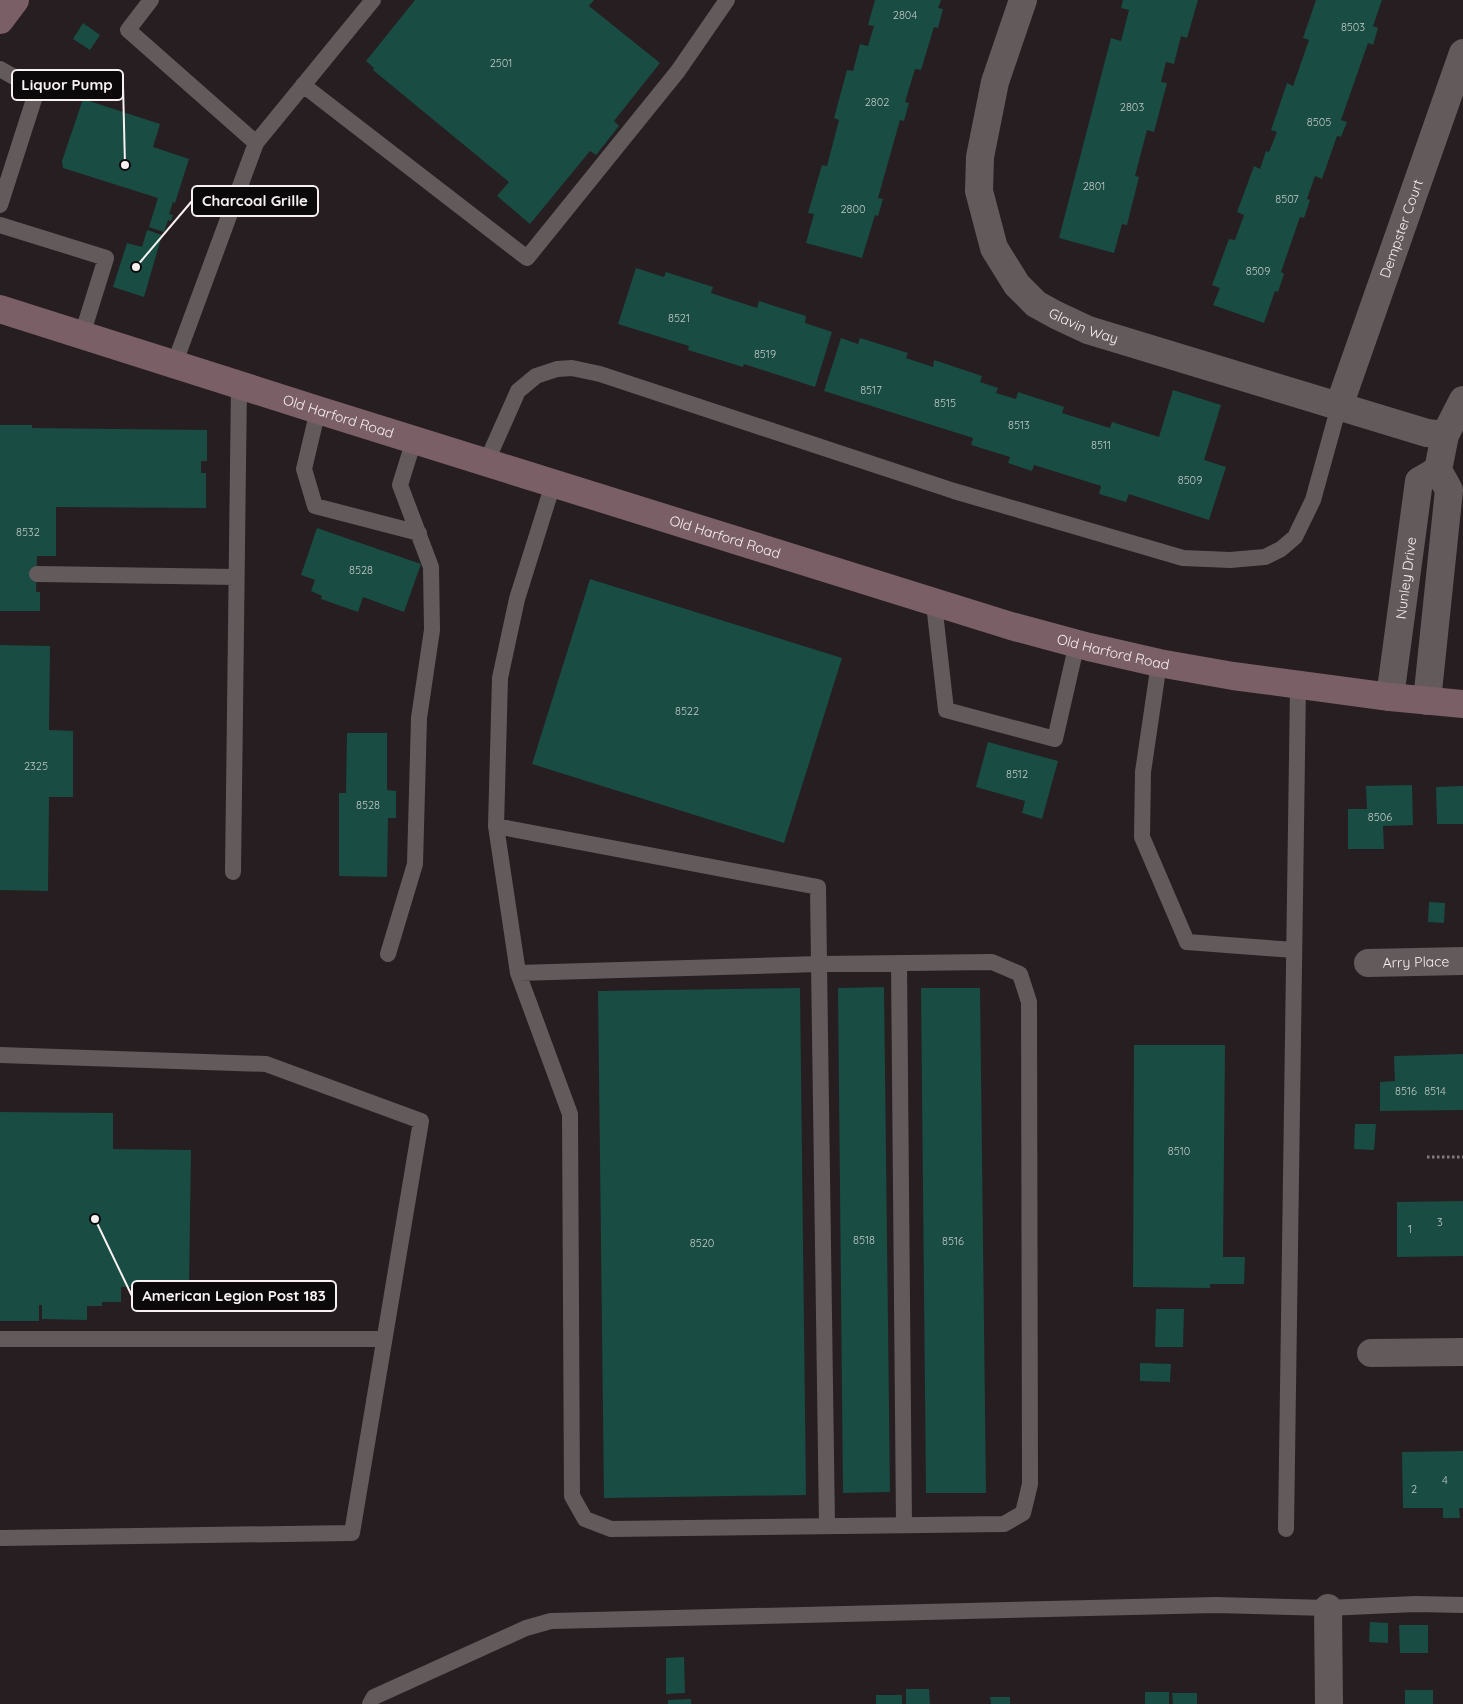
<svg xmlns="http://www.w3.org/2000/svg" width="1463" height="1704" font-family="Quicksand,sans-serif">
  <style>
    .building { fill: #194c43 }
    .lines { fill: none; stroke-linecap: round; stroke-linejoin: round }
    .path { stroke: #827b7d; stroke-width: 3; stroke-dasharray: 2.5 2.5; stroke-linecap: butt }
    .lane { stroke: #635a5c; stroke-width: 16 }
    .street { stroke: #635a5c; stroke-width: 28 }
    .secondary { stroke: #7b5f66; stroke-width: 28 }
    .labels { text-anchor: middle; stroke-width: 5; stroke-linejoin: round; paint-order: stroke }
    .number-label { font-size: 11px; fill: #c0c8c6 }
    .street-label { font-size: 14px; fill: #f7f1f2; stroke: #0c090a }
    .leader { fill: none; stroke: #f7f1f2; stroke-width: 2 }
    .callout-dot { fill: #f7f1f2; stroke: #0c090a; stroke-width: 2 }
    .callout { fill: #0c090a; stroke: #f7f1f2; stroke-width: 2 }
    .callout-label { font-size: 15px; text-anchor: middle; font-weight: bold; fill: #f7f1f2 }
  </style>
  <rect width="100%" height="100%" fill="#261e20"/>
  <path class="building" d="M415,0H594L589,6L660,63L614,121L619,126L596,155L590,151L530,224L497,196L509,182L373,70L374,68L366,61Z
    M875,0H941L938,8L943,9L938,28L934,27L921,70L915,69L905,102L909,103L904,121L900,120L878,198L883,199L878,216L875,215L862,258L806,243L814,214L808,213L822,165L827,166L839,120L834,118L847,70L853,71L860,44L868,46L874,26L868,25Z
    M1123,0H1198L1187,38L1181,36L1174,64L1166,62L1161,82L1167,83L1154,132L1147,130L1135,176L1139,177L1127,225L1122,224L1114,253L1059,238L1111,38L1121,41L1129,10L1121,8Z
    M1316,0H1382L1373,26L1378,28L1373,45L1368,43L1341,120L1347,122L1341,137L1337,136L1322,179L1315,176L1307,199L1310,200L1304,218L1300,217L1281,272L1284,274L1278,292L1275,291L1264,323L1213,305L1220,288L1212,285L1229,239L1235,240L1244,215L1237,212L1254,166L1260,169L1266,151L1269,152L1277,132L1271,130L1287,83L1293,86L1309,40L1303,38Z
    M83,23L100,35L90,50L73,39Z
    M83,99L160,124L153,147L189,159L175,203L173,202L169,214L173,215L171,221L168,220L164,232L149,227L158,198L63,168L62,161Z
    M147,230L162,235L144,297L113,287L127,243L142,247Z
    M636,268L664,277L666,272L713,287L711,293L757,308L759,301L806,316L805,323L832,332L815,387L744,364L743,367L688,350L689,346L618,324Z
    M841,338L858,344L860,338L908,353L906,358L933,367L934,360L982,376L980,382L998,388L996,393L1016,399L1018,392L1064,407L1062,413L1110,428L1112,422L1159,437L1173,390L1221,405L1204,460L1226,467L1209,520L1129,494L1126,502L1099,494L1101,486L1034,465L1032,471L1008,463L1010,457L971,445L973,438L824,391Z
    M0,425H32V428L207,430V461H201V473H206V508L56,507V556H37L36,592H40V611H0Z
    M317,528L421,564L404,612L363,597L358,612L321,599L322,596L311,591L315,580L301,575Z
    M590,579L842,658L784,843L532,764Z
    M0,645L50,646L49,730L73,731V797H49L48,891L0,890Z
    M347,733H387V790L396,791V818H388L387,877L339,876V793H346Z
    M988,742L1058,761L1042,819L1022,813L1025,801L976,787Z
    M1412,785L1413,825L1383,826L1384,849H1348V809H1367L1366,786Z
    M1463,786V824H1437L1436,787Z
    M1429,902L1445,903L1444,923L1428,922Z
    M884,987L890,1492L843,1493L838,988Z
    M800,988L806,1495L604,1498L598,991Z
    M921,988H980L986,1493H926Z
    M1134,1045H1225L1223,1257H1245L1244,1284H1210V1288L1133,1287Z
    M1463,1054V1110L1380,1111V1082L1395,1081L1394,1056Z
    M0,1112L113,1113V1149L191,1150L189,1288L121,1287V1302H102V1306H87V1320L42,1319V1305H39V1321H0Z
    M1355,1124H1376L1374,1150L1354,1149Z
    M1463,1201V1256L1397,1257V1202Z
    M1156,1309H1184L1183,1347H1155Z
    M1140,1363L1171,1364L1170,1382L1140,1381Z
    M1463,1451V1508H1459L1460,1518H1443V1508H1403L1402,1452Z
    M1370,1622L1388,1623V1643L1369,1642Z
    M1399,1625H1428V1653H1400Z
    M684,1657L685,1693L666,1694V1658Z
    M906,1689H929L930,1704H906Z
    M1405,1690H1433V1704H1405Z
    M1145,1692H1169V1704H1145Z
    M1172,1693H1197V1704H1173Z
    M876,1695H902V1704H876Z
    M990,1697H1010V1704H991Z
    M691,1699V1704H668V1700Z"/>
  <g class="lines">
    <path class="path" d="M1427,1157H1463"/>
    <path class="lane" d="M151,0L128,30L256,143
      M0,69L37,90L0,205
      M303,85L527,258L678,71L727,0
      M0,225L106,258L82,335
      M174,365L256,143L373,0
      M318,410L304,469L315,506L419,533
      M486,463L518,391L536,376L557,369L572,368L600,374L954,491L1183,558L1230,560L1265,557L1281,549L1295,537L1313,500L1339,406
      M37,574L236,577
      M934,604L946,710L1055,739L1077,643
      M1159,663L1143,772L1142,837L1187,942L1294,950
      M496,826L500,678L517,599L553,484
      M233,872L239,385
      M388,954L415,864L419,718L432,630L431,567L400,485L414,440
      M899,963L904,1525
      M518,973L819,964L992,962L1020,974L1029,1002L1030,1484L1023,1513L1004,1524L611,1529L585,1519L572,1496L570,1114L518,973L496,826L818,887L819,964L827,1526
      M0,1055L266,1064L421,1121L352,1533L0,1538
      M0,1339H384
      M1286,1529L1298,685
      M370,1704L374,1697L526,1628L551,1621L1216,1605L1328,1608L1415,1604L1463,1605"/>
    <g class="street">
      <path id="s1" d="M1023,0L995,82L980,157L979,191L994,248L1017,285L1036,304L1056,315L1088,330L1427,433L1445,435"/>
      <path id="s2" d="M1339,406L1463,53"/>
      <path id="s3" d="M1390,697L1419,481L1438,470"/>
      <path d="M1427,701L1449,490L1438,470L1445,435L1463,400"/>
      <path id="s4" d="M1368,963L1463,961"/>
      <path d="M1371,1353L1463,1352"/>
      <path d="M1328,1608L1329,1704"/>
    </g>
    <g class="secondary">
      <path d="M0,20L15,0"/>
      <path id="s5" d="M0,309L318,410L1011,626L1089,647L1159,663L1233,676L1390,697L1463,704"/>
    </g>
  </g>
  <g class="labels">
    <g class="number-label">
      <text x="905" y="19">2804</text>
      <text x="1353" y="31">8503</text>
      <text x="501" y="67">2501</text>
      <text x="877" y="106">2802</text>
      <text x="1132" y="111">2803</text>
      <text x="1319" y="126">8505</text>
      <text x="1094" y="190">2801</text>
      <text x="1287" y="203">8507</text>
      <text x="853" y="213">2800</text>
      <text x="1258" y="275">8509</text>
      <text x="679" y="322">8521</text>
      <text x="765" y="358">8519</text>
      <text x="871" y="394">8517</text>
      <text x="945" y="407">8515</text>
      <text x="1019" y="429">8513</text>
      <text x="1101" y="449">8511</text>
      <text x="1190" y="484">8509</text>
      <text x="28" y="536">8532</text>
      <text x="361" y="574">8528</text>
      <text x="687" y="715">8522</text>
      <text x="36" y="770">2325</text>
      <text x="1017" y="778">8512</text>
      <text x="368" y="809">8528</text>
      <text x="1380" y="821">8506</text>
      <text x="1406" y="1095">8516</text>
      <text x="1435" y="1095">8514</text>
      <text x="1179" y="1155">8510</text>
      <text x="1440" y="1226">3</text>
      <text x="1410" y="1233">1</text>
      <text x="864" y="1244">8518</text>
      <text x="953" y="1245">8516</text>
      <text x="702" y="1247">8520</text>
      <text x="1445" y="1484">4</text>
      <text x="1414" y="1493">2</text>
    </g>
    <g class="street-label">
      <text dy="5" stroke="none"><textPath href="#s2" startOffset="188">Dempster Court</textPath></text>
      <text dy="5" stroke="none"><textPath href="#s1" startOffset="379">Glavin Way</textPath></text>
      <text dy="5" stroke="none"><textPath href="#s5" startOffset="355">Old Harford Road</textPath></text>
      <text dy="5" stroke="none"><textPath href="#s5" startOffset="760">Old Harford Road</textPath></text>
      <text dy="5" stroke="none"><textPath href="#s3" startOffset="120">Nunley Drive</textPath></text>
      <text dy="5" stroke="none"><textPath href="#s5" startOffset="1165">Old Harford Road</textPath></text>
      <text dy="5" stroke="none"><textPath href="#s4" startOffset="48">Arry Place</textPath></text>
    </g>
  </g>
  <path class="leader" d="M125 165L123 85M136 267L192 201M95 1219L132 1296"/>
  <g class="callout-dot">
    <circle cx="125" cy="165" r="5"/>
    <circle cx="136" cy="267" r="5"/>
    <circle cx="95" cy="1219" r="5"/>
  </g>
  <g class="callout">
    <rect x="12" y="70" width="111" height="30" rx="5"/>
    <rect x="192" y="186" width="126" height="30" rx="5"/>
    <rect x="132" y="1281" width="204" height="30" rx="5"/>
  </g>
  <g class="callout-label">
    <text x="67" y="90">Liquor Pump</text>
    <text x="255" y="206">Charcoal Grille</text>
    <text x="234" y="1301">American Legion Post 183</text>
  </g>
</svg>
